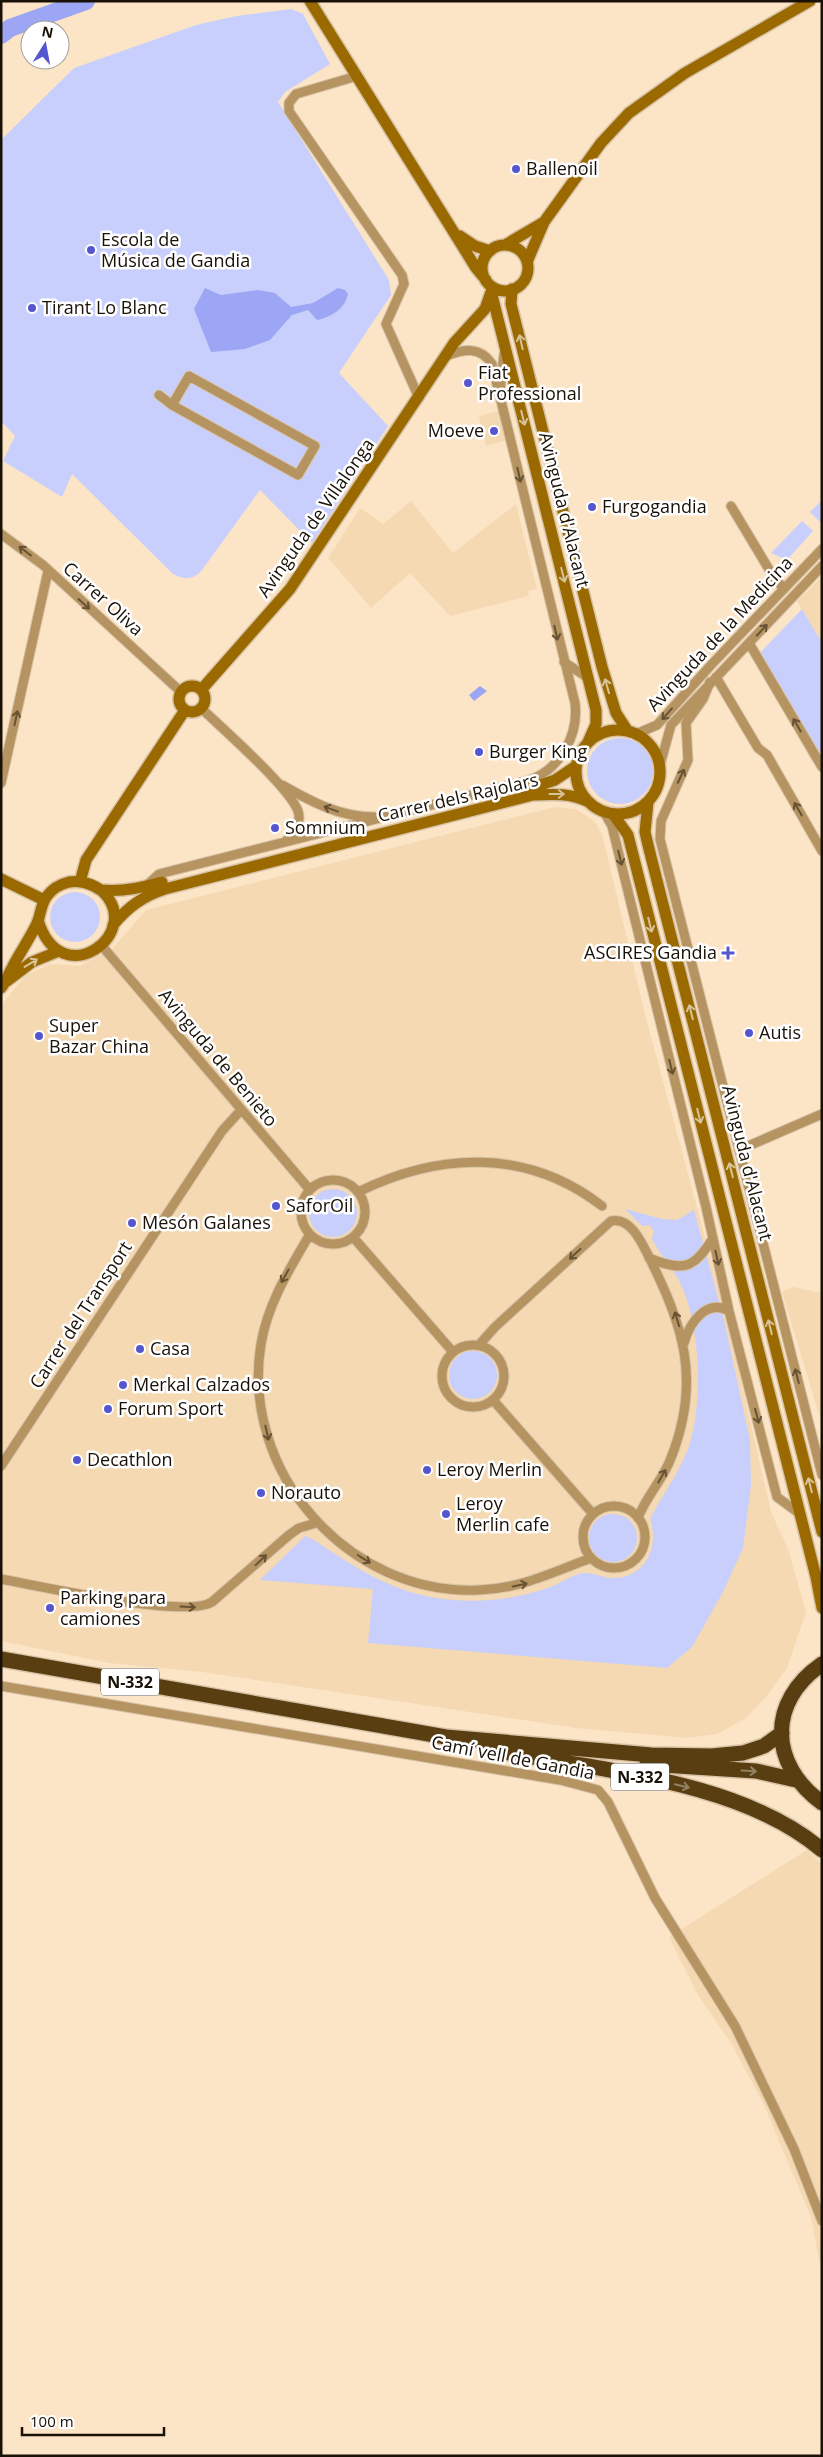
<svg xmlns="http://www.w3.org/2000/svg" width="823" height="2457" font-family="'Open Sans',sans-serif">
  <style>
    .built { fill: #f4d9b3 }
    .green { fill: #c8cffc }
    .water { fill: #9ca6f4 }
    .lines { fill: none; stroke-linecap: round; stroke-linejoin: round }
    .river { stroke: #9ca6f4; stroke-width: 18 }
    .street-casing { stroke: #d8c3a7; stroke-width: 11 }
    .secondary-casing { stroke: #d8c3a7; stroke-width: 14 }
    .highway-casing { stroke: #d8c3a7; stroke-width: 18 }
    .street { stroke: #b59462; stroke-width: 9 }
    .secondary { stroke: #9a6900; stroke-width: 11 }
    .highway { stroke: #583e11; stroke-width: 15 }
    .oneway { stroke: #d7c399 }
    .oneway2 { stroke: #675234 }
    .oneway3 { stroke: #928264 }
    .poi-dot { fill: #5556ce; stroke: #fff; stroke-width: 2 }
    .labels { text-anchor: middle; stroke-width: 5; stroke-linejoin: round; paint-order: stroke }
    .shield { fill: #fff; stroke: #5e5851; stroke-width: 1 }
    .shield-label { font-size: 16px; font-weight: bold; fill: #191106 }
    .poi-label { font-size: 18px; fill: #191106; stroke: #fff; text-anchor: start }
    .street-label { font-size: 18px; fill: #191106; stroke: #fff }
  </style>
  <rect width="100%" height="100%" fill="#fce5c6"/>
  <path class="built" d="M499,411L507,440L486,446L479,416Z
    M411,501L453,553L516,504L537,589L528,591L529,596L450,616L410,573L371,608L328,558L360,508L383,524Z
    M822,577V643L797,601Z
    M555,807L576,809L595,822L602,834L646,1018L727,1319L771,1512L788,1549L806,1612L787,1668L766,1697L745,1719L717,1734L687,1738L576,1728L202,1672L109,1663L1,1641V1005L25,976L50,964L80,966L112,949L146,910Z
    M793,1287L822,1293V1424L782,1292Z
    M807,1850L822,1864V2275L811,2217L763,2103L731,2043L698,1995L669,1937Z"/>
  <path class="green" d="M291,9L303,14L330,64L285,92L278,102L389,280L391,295L339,373L388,426L312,543L260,490L202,570C194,580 183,580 173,574L72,474L62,497L3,461L15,436L1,421V140L74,68L196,25L236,16Z
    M822,500V523H821L810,512Z
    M802,521L813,531L787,560L771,553Z
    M802,609L822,643V756L759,654Z
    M587 771a33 33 0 1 1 66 0a33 33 0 1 1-66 0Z
    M50 917a25 25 0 1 1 50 0a25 25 0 1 1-50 0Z
    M309 1213a24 24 0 1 1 48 0a24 24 0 1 1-48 0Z
    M625,1209L662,1219L677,1220L694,1210L723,1316L750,1440L751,1485L743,1548L723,1592L692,1647L667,1668L368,1643L373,1589L260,1580L305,1536L314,1540C353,1566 388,1590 436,1598C474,1604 512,1600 548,1588C560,1584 571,1575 583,1573C594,1572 602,1578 613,1578C645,1578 660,1547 650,1519C662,1495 678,1475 688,1449C704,1404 701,1319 677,1277C669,1264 659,1253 652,1239L654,1231L649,1225L642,1226Z
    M449 1375a24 24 0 1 1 48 0a24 24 0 1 1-48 0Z
    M589 1538a24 24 0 1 1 48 0a24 24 0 1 1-48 0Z"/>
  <path class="water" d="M205,288L221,295L258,290L275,293L291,307L313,303L338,288L345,290L348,294C345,309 331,317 317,320L308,310L292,315L270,340L245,349L211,352L194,309Z
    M480,686L487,691L474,701L469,695Z"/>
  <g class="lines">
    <path class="river" d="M1,35L10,28L86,1"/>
    <g class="street-casing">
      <path id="street" d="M357,76L296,94L289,103V111L402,275L404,284L386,324L419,398
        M500,391L504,354
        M159,395L172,405L298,475L315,446L189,376L172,405
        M731,506L773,576L784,589
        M1,534L43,565L181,692
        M749,643L822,767
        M564,662L588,678
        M716,677L758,748L767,755L822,851
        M710,682L703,699L686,723L688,760L661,821L660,839L822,1475
        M202,709C223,729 289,787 298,811C302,823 294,834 286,841
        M636,734L657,725L711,665L822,549
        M660,765L671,725L822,566
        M1,783L48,571
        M282,785C312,802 341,818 377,817
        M604,812L612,826L619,855L706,1207L729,1311L777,1497L800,1514
        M147,885L159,874L530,780C560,769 579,735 575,703L492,364C480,346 464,349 446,356
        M102,946L310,1190
        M739,1150L822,1114
        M301 1212a32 32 0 1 1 64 0a32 32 0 1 1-64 0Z
        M358,1192C439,1152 527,1148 602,1206
        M310,1234C289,1270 268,1303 261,1344C240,1472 349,1596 479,1590C520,1589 553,1572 591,1558
        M353,1237L453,1352
        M649,1258C683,1272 694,1269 713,1238
        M684,1343C689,1324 706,1298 729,1311
        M442 1376a31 31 0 1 1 62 0a31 31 0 1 1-62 0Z
        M479,1345L495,1327L611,1221C629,1217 640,1239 647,1253C683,1325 702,1379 671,1458C663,1480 646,1496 638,1518
        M493,1400L593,1514
        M1,1466L222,1131L241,1110
        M583 1537a31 31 0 1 1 62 0a31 31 0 1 1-62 0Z
        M1,1579C39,1586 186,1619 212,1602L289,1535L299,1528L316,1523
        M1,1686L560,1780L598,1790L608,1802L655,1898L735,2026L794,2149L822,2221"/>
    </g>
    <g class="secondary-casing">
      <path id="secondary" d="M310,1L476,268L486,280
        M460,236L475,246L490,251
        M505,245L544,222
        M482 268a23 23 0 1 1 46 0a23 23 0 1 1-46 0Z
        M527,262L544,222L601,143L629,113L685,73L810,1
        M512,289L511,304L602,667L616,713L627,730
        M492,295L596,710V724L588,742
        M179 699a13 13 0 1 1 26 0a13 13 0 1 1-26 0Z
        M202,689L290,589L454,343L485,309L491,292
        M576 772a42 42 0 1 1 84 0a42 42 0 1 1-84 0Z
        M526,790L555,780L576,766
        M648,802L645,832L648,845L822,1532
        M613,814L628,835L816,1577L822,1608
        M1,879L44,900
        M80,882L86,860L185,710
        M101,890C122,892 142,888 162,882
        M113,925C128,907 143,896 165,889L533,795C554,794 570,793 589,802
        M7,981L32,962L59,951
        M1,988C6,982 8,975 12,968C20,952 31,937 38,921C41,912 41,904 47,896C52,889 61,884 69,882C80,880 93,884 102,891C146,932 61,996 38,920"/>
    </g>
    <g class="highway-casing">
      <path id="highway" d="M1,1659L446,1737L651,1755L712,1756L743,1753L764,1746L782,1733
        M822,1664C767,1702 769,1764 822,1803
        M493,1750C597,1770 740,1780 822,1850
        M647,1764L756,1771L796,1780"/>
    </g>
    <use href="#street" class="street"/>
    <use href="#secondary" class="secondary"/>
    <use href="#highway" class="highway"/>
  </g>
  <defs><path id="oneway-shaft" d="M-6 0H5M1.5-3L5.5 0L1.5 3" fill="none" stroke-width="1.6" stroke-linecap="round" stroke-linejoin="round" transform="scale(1.25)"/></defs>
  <g class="oneway">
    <use href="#oneway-shaft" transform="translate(521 342) rotate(-103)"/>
    <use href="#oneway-shaft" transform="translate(523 418) rotate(76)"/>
    <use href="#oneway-shaft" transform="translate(563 575) rotate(76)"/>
    <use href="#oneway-shaft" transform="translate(607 686) rotate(-106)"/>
    <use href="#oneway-shaft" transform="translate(557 794)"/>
    <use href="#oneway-shaft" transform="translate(650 925) rotate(76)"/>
    <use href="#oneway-shaft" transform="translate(31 963) rotate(-31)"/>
    <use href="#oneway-shaft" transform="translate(691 1012) rotate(-104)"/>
    <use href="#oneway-shaft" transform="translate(699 1116) rotate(76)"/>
    <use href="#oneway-shaft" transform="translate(731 1170) rotate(-104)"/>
    <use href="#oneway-shaft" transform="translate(770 1327) rotate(-104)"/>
    <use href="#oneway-shaft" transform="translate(810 1485) rotate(-104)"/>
  </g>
  <g class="oneway2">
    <use href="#oneway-shaft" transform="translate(519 475) rotate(77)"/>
    <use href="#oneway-shaft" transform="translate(25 551) rotate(-143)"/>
    <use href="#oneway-shaft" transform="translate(84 604) rotate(42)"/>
    <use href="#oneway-shaft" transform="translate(762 630) rotate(-47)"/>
    <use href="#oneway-shaft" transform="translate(556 633) rotate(77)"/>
    <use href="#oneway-shaft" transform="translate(667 714) rotate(132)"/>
    <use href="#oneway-shaft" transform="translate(16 718) rotate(-78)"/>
    <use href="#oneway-shaft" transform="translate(797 725) rotate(-120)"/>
    <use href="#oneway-shaft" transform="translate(681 776) rotate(-65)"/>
    <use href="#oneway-shaft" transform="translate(331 809) rotate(-160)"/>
    <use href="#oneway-shaft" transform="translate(798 809) rotate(-120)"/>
    <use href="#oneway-shaft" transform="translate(620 858) rotate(76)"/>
    <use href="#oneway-shaft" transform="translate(671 1067) rotate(76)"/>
    <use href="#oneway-shaft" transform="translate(575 1254) rotate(137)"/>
    <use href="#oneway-shaft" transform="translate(717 1258) rotate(77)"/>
    <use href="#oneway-shaft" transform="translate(285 1276) rotate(119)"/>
    <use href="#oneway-shaft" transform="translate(677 1319) rotate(-107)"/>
    <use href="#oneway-shaft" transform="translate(797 1376) rotate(-104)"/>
    <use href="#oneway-shaft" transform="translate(757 1416) rotate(75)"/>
    <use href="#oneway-shaft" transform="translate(267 1433) rotate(77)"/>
    <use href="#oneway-shaft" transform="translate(662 1476) rotate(-60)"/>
    <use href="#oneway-shaft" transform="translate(364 1559) rotate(32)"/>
    <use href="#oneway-shaft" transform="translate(261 1560) rotate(-43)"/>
    <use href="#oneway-shaft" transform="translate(520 1585) rotate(-11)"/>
    <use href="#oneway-shaft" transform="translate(188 1607) rotate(3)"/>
  </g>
  <g class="oneway3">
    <use href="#oneway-shaft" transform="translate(749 1771) rotate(3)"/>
    <use href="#oneway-shaft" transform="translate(682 1786) rotate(14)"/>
  </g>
  <g class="poi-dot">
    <circle cx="516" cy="169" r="5"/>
    <circle cx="91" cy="250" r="5"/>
    <circle cx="32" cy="308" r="5"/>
    <circle cx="468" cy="383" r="5"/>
    <circle cx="494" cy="431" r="5"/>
    <circle cx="592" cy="507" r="5"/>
    <circle cx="479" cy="752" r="5"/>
    <circle cx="275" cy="828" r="5"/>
    <path d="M725.5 945.5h5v5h5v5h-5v5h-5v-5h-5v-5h5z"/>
    <circle cx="749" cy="1033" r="5"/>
    <circle cx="39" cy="1036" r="5"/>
    <circle cx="276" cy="1206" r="5"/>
    <circle cx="132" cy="1223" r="5"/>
    <circle cx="140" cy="1349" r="5"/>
    <circle cx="123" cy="1385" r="5"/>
    <circle cx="108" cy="1409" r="5"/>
    <circle cx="77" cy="1460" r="5"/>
    <circle cx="427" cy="1470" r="5"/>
    <circle cx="261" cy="1493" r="5"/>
    <circle cx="446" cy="1514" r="5"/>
    <circle cx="50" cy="1608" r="5"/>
  </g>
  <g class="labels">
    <g class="shield">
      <rect x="101" y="1668.5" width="58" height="27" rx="4"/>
      <rect x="611" y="1763.5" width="58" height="27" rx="4"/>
    </g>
    <g class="shield-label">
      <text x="130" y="1688">N-332</text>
      <text x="640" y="1783">N-332</text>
    </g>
    <g class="poi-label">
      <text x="526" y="175">Ballenoil</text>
      <text x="101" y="246">Escola de<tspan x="101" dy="21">Música de Gandia</tspan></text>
      <text x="42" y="314">Tirant Lo Blanc</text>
      <text x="478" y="379">Fiat<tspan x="478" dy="21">Professional</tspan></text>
      <text x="484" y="437" text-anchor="end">Moeve</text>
      <text x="602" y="513">Furgogandia</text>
      <text x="489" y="758">Burger King</text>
      <text x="285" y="834">Somnium</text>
      <text x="717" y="959" text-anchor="end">ASCIRES Gandia</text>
      <text x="49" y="1032">Super<tspan x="49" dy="21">Bazar China</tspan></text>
      <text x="759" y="1039">Autis</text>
      <text x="286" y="1212">SaforOil</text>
      <text x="142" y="1229">Mesón Galanes</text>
      <text x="150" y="1355">Casa</text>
      <text x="133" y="1391">Merkal Calzados</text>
      <text x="118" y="1415">Forum Sport</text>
      <text x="87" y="1466">Decathlon</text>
      <text x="437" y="1476">Leroy Merlin</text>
      <text x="271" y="1499">Norauto</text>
      <text x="456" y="1510">Leroy<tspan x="456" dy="21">Merlin cafe</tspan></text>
      <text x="60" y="1604">Parking para<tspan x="60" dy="21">camiones</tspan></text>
    </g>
    <g class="street-label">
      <text transform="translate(564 510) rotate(76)" y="6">Avinguda d'Alacant</text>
      <text transform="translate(316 518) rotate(-55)" y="6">Avinguda de Villalonga</text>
      <text transform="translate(103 599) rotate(42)" y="6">Carrer Oliva</text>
      <text transform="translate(720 634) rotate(-47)" y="6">Avinguda de la Medicina</text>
      <text transform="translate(458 798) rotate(-13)" y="6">Carrer dels Rajolars</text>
      <text transform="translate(218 1058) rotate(50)" y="6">Avinguda de Benieto</text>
      <text transform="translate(747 1163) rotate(76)" y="6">Avinguda d'Alacant</text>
      <text transform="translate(81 1315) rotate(-57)" y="6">Carrer del Transport</text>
      <text transform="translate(513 1758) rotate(11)" y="6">Camí vell de Gandia</text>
    </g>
  </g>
  <rect width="823" height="2457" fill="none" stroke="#191106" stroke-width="5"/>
  <g transform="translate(45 45) rotate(11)"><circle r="24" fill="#ffffff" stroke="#a3a09b"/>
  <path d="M0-4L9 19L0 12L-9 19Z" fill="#5556ce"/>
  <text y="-8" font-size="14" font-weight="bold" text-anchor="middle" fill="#191106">N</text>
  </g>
  <path d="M22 2427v8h142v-8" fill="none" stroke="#191106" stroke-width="2.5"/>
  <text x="30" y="2427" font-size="15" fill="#191106" stroke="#ffffff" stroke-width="4" paint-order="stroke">100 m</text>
</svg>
